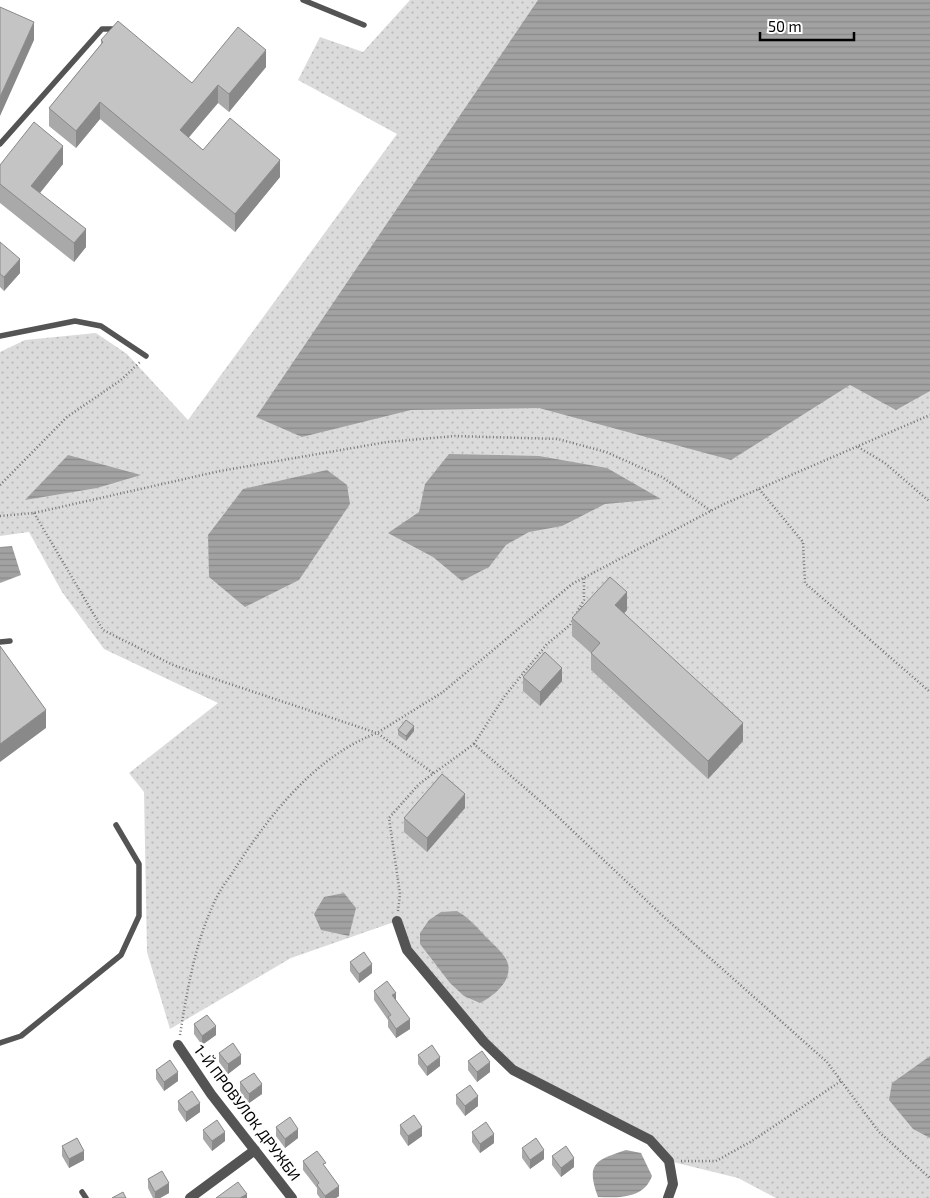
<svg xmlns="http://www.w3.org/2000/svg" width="930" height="1198" font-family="'Exo 2',sans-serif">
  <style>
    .grass { fill: url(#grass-dots) }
    .water { fill: url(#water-rules) }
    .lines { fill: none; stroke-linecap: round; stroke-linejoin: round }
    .path { stroke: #767676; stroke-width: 2.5; stroke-dasharray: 1 2.5; stroke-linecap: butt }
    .lane { stroke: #545454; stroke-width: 5.5 }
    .street { stroke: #545454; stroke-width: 10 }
    .wall { fill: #a9a9a9 }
    .shaded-wall { fill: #898989 }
    .building { fill: #c4c4c4; stroke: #898989 }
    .labels { text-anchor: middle; stroke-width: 5; stroke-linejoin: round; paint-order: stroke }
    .street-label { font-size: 15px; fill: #000; stroke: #fff }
  </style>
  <defs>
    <pattern id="grass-dots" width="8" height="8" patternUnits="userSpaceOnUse" patternTransform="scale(1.25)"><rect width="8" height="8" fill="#dbdbdb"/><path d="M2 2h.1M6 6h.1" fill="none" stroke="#bababa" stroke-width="1.8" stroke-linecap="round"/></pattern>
    <pattern id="water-rules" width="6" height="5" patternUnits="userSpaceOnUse" patternTransform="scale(1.25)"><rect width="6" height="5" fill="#a2a2a2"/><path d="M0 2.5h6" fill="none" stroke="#8a8a8a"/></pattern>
  </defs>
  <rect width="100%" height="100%" fill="#fff"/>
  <path class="grass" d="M410,0H930V1198H776L738,1178L669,1161L650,1140L513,1070L407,950L397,921L291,958L170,1029L147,952L144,792L129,773L218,703L104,649L62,592L29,532L0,536V352L25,340L96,333L127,354L188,420L397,134L298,80L320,37L363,52Z"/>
  <path class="water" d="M538,0H930V391L896,410L850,385L731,460L539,408L411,410L302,437L256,417Z
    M449,454L539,456L607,468L661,499L605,504L562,526L529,532L506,545L489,567L462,581L433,557L388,533L419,512L425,484Z
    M68,455L141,475L97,488L25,500Z
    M327,470L347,485L350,504L299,580L245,607L209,577L208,535L243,489Z
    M12,546L21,575L0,583V547Z
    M344,893L356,908L349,936L321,930L314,914L324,897Z
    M457,911C469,918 477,927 486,937C493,944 506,955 508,964C512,982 493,996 480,1003L464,996L450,983L420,944V933L429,920L441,912Z
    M930,1056V1138L913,1129L889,1100L892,1083Z
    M626,1150L641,1153L652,1176C644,1198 621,1198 598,1197C585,1162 597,1160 626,1150Z"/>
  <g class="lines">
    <path class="path" d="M858,447L885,463L930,502
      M0,485L67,417L121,380L140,362
      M759,489L803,542L805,583L930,692
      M34,513L103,630L173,665L377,733L443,692L572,584L724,504L930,415
      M0,516L34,513L220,471L387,442L455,436L558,439L606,452L662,477L711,511
      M474,744L504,697L547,644L570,625L584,600V578
      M398,911L400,894L389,818L419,784L474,744L555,814L665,918L827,1062L879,1132L930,1178
      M180,1035C187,991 195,943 214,903C219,890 229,879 236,867C271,813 316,756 377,733L433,773
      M681,1161H716L752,1141L841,1081"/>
    <path class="lane" d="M303,0L364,25
      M0,144L102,29H117
      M0,336L75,321L101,326L146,356
      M0,642L10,641
      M0,1043L21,1036L121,955L139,916V864L116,825
      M82,1192L86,1198"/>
    <path class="street" d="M397,921L407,950L484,1042L513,1070L650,1140L669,1161L673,1184L668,1198
      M178,1045L211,1094L292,1198
      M190,1198L255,1150"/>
  </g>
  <path class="wall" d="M101,40L192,83L266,67L229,112L218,103L188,137L203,150L280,177L235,232L100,119L76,148L49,126V108L101,44Z
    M63,164L40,193L86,247L74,262L0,203V165Z
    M0,242L20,273L4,291L0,287Z
    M627,610L624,613L743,741L708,779L591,670V653L572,636V618Z
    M523,677L562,681L540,706L523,691Z
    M398,730L414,731L406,741L398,735Z
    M465,808L427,852L404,832V818Z
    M350,962L372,973L359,983L350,971Z
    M374,991L396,1000L410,1029L396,1038L388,1027V1020L374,1000Z
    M194,1024L216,1035L202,1045L194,1034Z
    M219,1053L241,1064L228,1074L219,1062Z
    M418,1055L440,1066L427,1076L418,1064Z
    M468,1061L490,1072L477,1082L468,1070Z
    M156,1070L178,1081L164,1091L156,1079Z
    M240,1082L262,1094L249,1103L240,1092Z
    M456,1095L478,1106L465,1116L456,1104Z
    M178,1101L200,1112L186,1122L178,1110Z
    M400,1125L422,1136L408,1146L400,1134Z
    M276,1127L298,1138L285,1148L276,1136Z
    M203,1130L225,1141L212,1151L203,1139Z
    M472,1132L494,1143L480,1153L472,1142Z
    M62,1146L84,1160L69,1168L62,1156Z
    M522,1148L544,1159L530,1169L522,1158Z
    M552,1156L574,1167L561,1177L552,1165Z
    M303,1161L339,1196L336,1198H320L317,1194V1188L303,1170Z
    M148,1179L169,1193L160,1198H153L148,1188Z"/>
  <path class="shaded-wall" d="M34,22V40L0,116V97Z
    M266,50V67L229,112V94Z
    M218,85V103L180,148V130Z
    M100,102V119L76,148V131Z
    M63,146V164L31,204V186Z
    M280,160V177L235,232V214Z
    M86,229V247L74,262V243Z
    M20,259V273L4,291V277Z
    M627,592V610L615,623V605Z
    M562,668V681L540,706V692Z
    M46,710V728L0,762V744Z
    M743,723V741L708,779V761Z
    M414,726V731L406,741V736Z
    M465,794V808L427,852V838Z
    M372,964V973L359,983V974Z
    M396,993V1002L392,995Z
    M410,1019V1029L396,1038V1029Z
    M216,1026V1035L202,1045V1036Z
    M241,1055V1064L228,1074V1064Z
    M440,1057V1066L427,1076V1067Z
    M490,1062V1072L477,1082V1072Z
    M178,1072V1081L164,1091V1082Z
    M262,1084V1094L249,1103V1094Z
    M478,1096V1106L465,1116V1106Z
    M200,1103V1112L186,1122V1112Z
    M422,1127V1136L408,1146V1136Z
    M298,1129V1138L285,1148V1139Z
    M225,1132V1141L212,1151V1141Z
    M494,1134V1143L480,1153V1144Z
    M544,1150V1159L530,1169V1160Z
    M84,1151V1160L69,1168V1159Z
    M574,1158V1167L561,1177V1168Z
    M169,1183V1193L160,1198H155V1192Z
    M339,1186V1196L336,1198H325V1196Z
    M247,1194V1198H240Z"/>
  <path class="building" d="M0,7L34,22L0,97Z
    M118,21L192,83L238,27L266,50L229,94L218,85L180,130L203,150L230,118L280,160L235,214L100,102L76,131L49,108L103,42L101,40Z
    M34,122L63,146L31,186L86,229L74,243L0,184V165Z
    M0,242L20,259L4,277L0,274Z
    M610,577L627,592L615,605L743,723L708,761L591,653L600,643L572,618Z
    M0,646L46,710L0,744Z
    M545,652L562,668L540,692L523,677Z
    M406,720L414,726L406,736L398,730Z
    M442,774L465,794L427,838L404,818Z
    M364,952L372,964L359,974L350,962Z
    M387,981L396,993L392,995L410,1019L396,1029L388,1017L391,1015L374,991Z
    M207,1015L216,1026L202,1036L194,1024Z
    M233,1043L241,1055L228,1064L219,1053Z
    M432,1045L440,1057L427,1067L418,1055Z
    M482,1051L490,1062L477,1072L468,1061Z
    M170,1060L178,1072L164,1082L156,1070Z
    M254,1073L262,1084L249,1094L240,1082Z
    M470,1085L478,1096L465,1106L456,1095Z
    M192,1091L200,1103L186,1112L178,1101Z
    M414,1115L422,1127L408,1136L400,1125Z
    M290,1117L298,1129L285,1139L276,1127Z
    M217,1120L225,1132L212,1141L203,1130Z
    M486,1122L494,1134L480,1144L472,1132Z
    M77,1138L84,1151L69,1159L62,1146Z
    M536,1138L544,1150L530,1160L522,1148Z
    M566,1146L574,1158L561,1168L552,1156Z
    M317,1151L326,1163L323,1164L339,1186L325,1196L317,1185L319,1183L303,1161Z
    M162,1171L169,1183L155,1192L148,1179Z
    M238,1182L247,1194L240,1198H216Z
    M123,1192L126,1198H112Z"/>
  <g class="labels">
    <g class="street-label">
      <text transform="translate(247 1113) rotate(53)" y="5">1-Й ПРОВУЛОК ДРУЖБИ</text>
    </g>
  </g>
  <path d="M760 32v8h94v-8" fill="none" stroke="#000000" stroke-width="2.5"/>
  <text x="768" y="32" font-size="15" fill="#000000" stroke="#ffffff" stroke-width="4" paint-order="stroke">50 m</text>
</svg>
